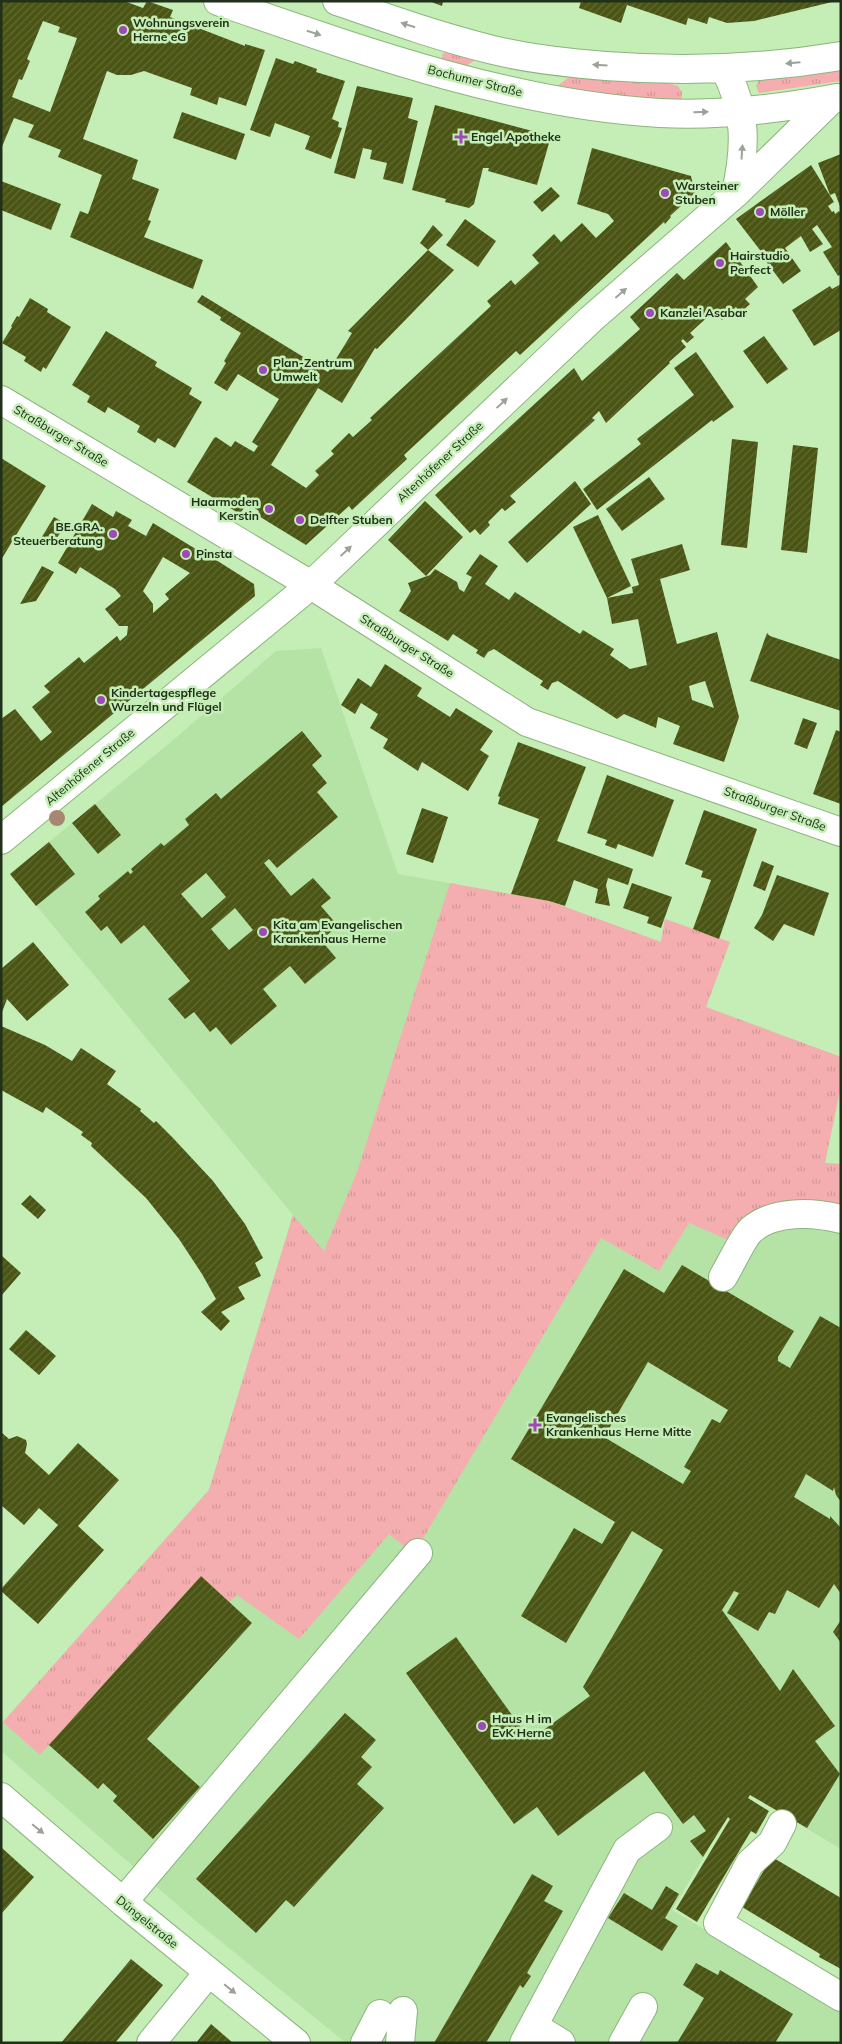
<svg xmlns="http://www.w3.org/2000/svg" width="842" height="2044" font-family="Mulish,sans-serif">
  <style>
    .built { fill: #b5e3a6 }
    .grass { fill: url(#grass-tufts) }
    .building { fill: url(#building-hatch); fill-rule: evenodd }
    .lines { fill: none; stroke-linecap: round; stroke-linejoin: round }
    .minor-casing { stroke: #8cb47e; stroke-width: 30 }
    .minor { stroke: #fff; stroke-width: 28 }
    .tree { fill: #a88772 }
    .oneway { fill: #9ba298 }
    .poi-dot { fill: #9e49b7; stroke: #c4eeb6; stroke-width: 2 }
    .labels { text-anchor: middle; stroke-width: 5; stroke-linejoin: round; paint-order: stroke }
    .poi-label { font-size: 12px; font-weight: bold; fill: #20301a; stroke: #c4eeb6; text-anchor: start }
    .street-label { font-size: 12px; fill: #20301a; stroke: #c4eeb6 }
  </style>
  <defs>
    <pattern id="grass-tufts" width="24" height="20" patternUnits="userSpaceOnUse" patternTransform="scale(1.25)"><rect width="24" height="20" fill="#f5aeaf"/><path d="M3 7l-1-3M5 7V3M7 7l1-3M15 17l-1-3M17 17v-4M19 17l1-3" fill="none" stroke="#d29696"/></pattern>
    <pattern id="building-hatch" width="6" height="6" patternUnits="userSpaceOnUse" patternTransform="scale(1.25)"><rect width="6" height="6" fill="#4a5413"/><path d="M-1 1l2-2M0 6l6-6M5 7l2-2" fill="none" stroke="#616a34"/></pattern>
  </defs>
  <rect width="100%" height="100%" fill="#c4eeb6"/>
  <path class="built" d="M321,648L398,874L549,901L661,942L665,919L730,942L706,1007L841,1057L840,1090L825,1163L841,1164V1849L750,1795L734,1821L727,1818L672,1910L841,2011V2043H346L197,1922L1,1751V1724L209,1490L293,1215L10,874L172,741L276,651Z"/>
  <path class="grass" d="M446,50L484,55L459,70L442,62V55Z
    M841,67V81L759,93L756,86L760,78Z
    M577,71L655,79L678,86L682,92L681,104L552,90Z
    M450,883L549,901L661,942L665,919L730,942L706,1007L841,1057L840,1090L825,1163L841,1164V1211L800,1202L759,1207L726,1239L689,1223L659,1271L601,1238L421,1542L417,1539L405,1547L389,1534L299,1639L237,1595L229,1602L201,1576L40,1755L3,1722L209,1490L293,1215L324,1251L357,1172Z"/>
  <path class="building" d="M1,1H124L143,8L147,1L173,10L170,17L245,46V44L265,50L246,106L219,97L217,105L190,95L192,88L144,71L131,75H117L107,71L83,139L138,160L132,179L159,189L148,220L151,221L144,237L203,260L193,289L70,237L80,211L88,214L102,175L58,157L61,150L28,137L34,125L14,118L1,149ZM43,21L60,27L58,32L77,38L50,112L12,97L19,79L22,80L30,61L27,59Z
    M429,1H443L442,6Z
    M581,1H832V2L754,21L727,23L709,17L707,24L688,18L686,25L627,5L621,23L579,8Z
    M276,58L293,64L295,61L317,69L316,72L345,81L332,119L339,122L338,127L342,128L331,159L305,149L310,136L275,123L270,137L250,130Z
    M357,86L413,98L408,118L418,121L403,184L383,179L387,163L370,159L372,150L363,148L355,179L334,173Z
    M435,105L551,136L537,185L488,171L489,168H483L474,204L469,208L445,202L446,199L412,190Z
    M182,112L245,134L236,160L173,138Z
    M592,148L691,176L695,193L670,216L671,217L665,224L664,222L520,355L516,351L404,455L407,459L352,510L349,506L306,545L257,515L259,511L247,503L240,514L187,482L214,438L216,437L231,447L235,441L254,452L258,446L252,442L279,399L238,374L227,391L214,383L226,363L224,361L241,333L220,320L221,317L197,302L202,295L328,372L352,333L348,331L428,250L454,270L377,349L375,348L342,403L318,388L271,465L306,488L319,475L315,471L334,454L331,451L349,433L353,437L372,420L370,418L491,306L487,301L511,280L515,285L539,263L532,255L554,234L561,242L582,223L596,238L614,221L608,214L577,204Z
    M841,154V209L835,193L830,195L818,163Z
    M811,165L834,202L828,206L832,212L834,211L835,214L839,211L841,214V274L838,276L823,252L832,247L817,225L812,229L823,244L810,252L801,236L785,248L801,271L783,284L765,260L767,259L736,219Z
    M1,181L61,204L51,230L1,210Z
    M551,187L560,196L542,212L533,202Z
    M465,219L496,241L478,267L446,245Z
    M433,225L443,235L428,250L420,243Z
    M726,242L758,287L745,299L750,304L740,313L736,307L722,320L713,312L690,333L694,337L687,343L683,339L681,341L686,347L669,362L670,363L606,423L599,411L592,418L595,420L510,496L516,502L505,511L502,508L488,522L490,525L480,535L475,529L470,533L435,495L574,368L582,381L640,329L630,317L677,273L684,280Z
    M841,284V330L814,346L792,310L830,286L832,289Z
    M30,298L48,309L47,312L71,327L46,369L43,367L41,372L24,361L26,357L2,343L12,327L11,326L17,316L19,317Z
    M106,331L157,362L155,366L192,388L189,394L202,402L175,448L158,438L155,443L137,432L140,426L108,407L105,413L87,402L90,396L72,385Z
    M764,336L788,369L767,384L743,351Z
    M696,352L734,407L713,422L712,420L597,510L583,489L641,444L637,439L694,395L674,368Z
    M732,439L758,442L747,548L721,545Z
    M793,445L818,448L807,553L781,550Z
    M1,458L46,486L1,560Z
    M649,477L665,499L622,531L606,509Z
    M575,481L591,504L527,563L508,542Z
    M425,501L463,537L426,576L388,540Z
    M92,504L113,517L116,511L132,520L128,526L146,536L153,523L204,554L205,553L254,584L255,596L1,807V719L15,709L41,741L52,732L32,707L50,692L44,686L79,657L84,663L117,636L120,641L127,635L128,626H119L105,609L121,596L115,589L80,567L76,574L58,563ZM163,557L190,573L165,594L169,599L153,613V604L143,591Z
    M598,515L631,586L607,598L633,593L632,587L639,585L631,559L682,544L690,570L660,579L677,644L717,632L739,717L724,762L673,744L680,726L658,717L656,728L624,714L617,719L558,681L552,683L548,690L540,685L543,681L494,649L488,652L484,658L476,653L478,650L453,634L448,641L399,611L411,591L408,583L430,575L435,569L457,582L459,589L464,592L472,577L466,574L480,554L498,566L485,584L509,600L515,592L580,634L583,630L614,649L610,655L630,669L647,665L638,619L612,624L607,598L573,527ZM705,681L714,708L692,700L689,686Z
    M54,517L66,524L51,547L40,540Z
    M42,566L54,572L36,601L20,604Z
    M767,633L770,636L841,660V711L750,681Z
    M385,664L422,688L417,696L450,717L456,708L493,731L480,750L489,756L468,791L422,762L418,771L383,748L388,739L370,728L378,714L361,703L355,714L341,705L358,678L371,687Z
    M803,718L817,723L807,749L794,744Z
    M836,730L841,732V804L813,794Z
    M302,731L322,756L312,765L327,783L317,792L338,817L277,868L269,859L264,863L291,896L313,878L331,898L321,906L338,926L321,940L336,958L305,984L290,966L263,989L277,1006L231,1045L216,1027L210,1032L194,1012L185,1019L168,999L190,981L144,925L121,944L107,926L101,931L85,912L100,899L98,896L128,871L130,874L133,872L131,869L161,843L164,846L189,825L185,819L216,793L221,799ZM206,873L226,897L202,918L181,894ZM235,908L253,930L229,950L211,929Z
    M518,742L586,767L557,841L633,869L628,885L608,878L606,885L610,906L595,903L598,889L574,880L565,906L549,901L511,894L539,819L498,804L500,797L498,796Z
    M607,775L674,800L653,857L618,844L616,849L605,845L607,840L587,833Z
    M95,804L121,835L98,854L72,823Z
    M422,808L448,817L433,863L406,854Z
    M704,810L757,829L719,939L693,929L711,880L701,877L703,871L685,864Z
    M49,842L75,874L36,906L10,874Z
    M762,861L774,866L765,891L753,886Z
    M777,875L829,893L814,936L784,924L773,941L754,928L762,915Z
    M632,883L672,897L661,928L647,923L649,917L623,908Z
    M33,942L69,985L27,1021L7,999L1,1015V969Z
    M1,1026L45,1045L72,1061L81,1048L116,1071L107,1084L141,1109L140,1111L154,1123L156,1121L173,1138L213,1181L245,1224L263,1258L255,1263L261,1276L238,1287L245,1299L221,1312L230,1321L221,1331L201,1312L216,1299L202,1274L179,1239L146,1198L91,1146L92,1143L81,1135L83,1132L46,1107L43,1113L1,1090Z
    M30,1195L46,1210L38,1219L21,1204Z
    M1,1255L21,1273L1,1296Z
    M682,1265L794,1331L778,1357V1361L790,1368L820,1316L841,1328V1502L836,1495L834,1487L833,1491L806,1474L794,1497L830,1519V1516L841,1528V1594L834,1584L819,1608L787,1590L775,1614L769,1612L758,1631L727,1613L739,1593L734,1591L722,1610L780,1691L793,1669L835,1726L815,1741L840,1774L807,1828L750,1795L748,1798L769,1811L756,1834L751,1831L697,1922L676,1909L730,1819L728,1817L703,1857L690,1841L706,1831L694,1815L683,1824L644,1771L558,1836L537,1807L514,1824L406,1673L456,1637L530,1740L590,1696L583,1687L663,1550L632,1531L566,1643L521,1616L574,1528L602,1544L615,1522L511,1459L624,1269L664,1293ZM648,1362L728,1410L720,1423L712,1419L684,1467L691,1471L683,1484L604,1437Z
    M26,1330L56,1356L39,1375L9,1349Z
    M1,1432L9,1439L17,1436L26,1440L27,1444L25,1453L49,1475L78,1443L119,1480L78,1526L104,1550L38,1624L1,1591V1589L58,1525L39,1508L24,1525L1,1505Z
    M201,1576L252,1623L147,1739L200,1787L153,1839L113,1801L117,1796L103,1783L98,1789L49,1745Z
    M841,1620V1643L833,1632Z
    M345,1713L376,1740L361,1757L372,1767L357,1784L384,1808L294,1907L286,1900L256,1933L196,1879Z
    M1,1847L34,1877L1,1914Z
    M772,1857L841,1898V1969L819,1957L820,1954L742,1907Z
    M532,1874L553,1886L544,1901L563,1911L527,1973L531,1976L523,1988L520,1985L486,2043H434Z
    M666,1886L679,1894L665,1918L658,1914L678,1926L662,1951L608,1918L624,1893L652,1910Z
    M131,1959L163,1985L115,2043H61Z
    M696,1963L718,1975L720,1970L793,2014L775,2043H677L704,1998L683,1985Z
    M211,2024L233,2043H196Z"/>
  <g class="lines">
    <g class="minor-casing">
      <path id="minor" d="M218,1C357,49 512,105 660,113C718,116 779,109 837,98
        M337,1C389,19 440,37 493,50C530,59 568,63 606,66C685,72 763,69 841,56
        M725,69C747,112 746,147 736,193
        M1,400L311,585L527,722L841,832
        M1,840L311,585L591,319L736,193L832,99
        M723,1277C730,1266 743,1237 751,1230C774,1210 813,1212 841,1219
        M1,1797L123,1902L296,2043
        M782,1824L772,1843L750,1863L718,1923L841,1997
        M123,1902L418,1553
        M533,2026L561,2043
        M151,2043L209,1972
        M365,2043L380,2014
        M400,2043L403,2011
        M524,2043L627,1850L658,1827
        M623,2043L643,2007"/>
    </g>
    <use href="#minor" class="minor"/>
  </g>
  <circle class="tree" cx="57" cy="818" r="8"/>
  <defs><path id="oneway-solid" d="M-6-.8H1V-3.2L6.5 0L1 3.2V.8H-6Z" transform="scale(1.25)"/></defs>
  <g class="oneway">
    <use href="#oneway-solid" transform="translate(408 25) rotate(-162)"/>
    <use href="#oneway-solid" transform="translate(314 33) rotate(18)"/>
    <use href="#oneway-solid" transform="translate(793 63) rotate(175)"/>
    <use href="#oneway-solid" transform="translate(600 65) rotate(-176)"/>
    <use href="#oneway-solid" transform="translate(701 112) rotate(-2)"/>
    <use href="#oneway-solid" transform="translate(742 152) rotate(-86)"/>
    <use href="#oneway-solid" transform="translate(621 293) rotate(-41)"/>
    <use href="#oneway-solid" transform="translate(502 403) rotate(-43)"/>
    <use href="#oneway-solid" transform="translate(346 551) rotate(-43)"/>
    <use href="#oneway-solid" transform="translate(38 1829) rotate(39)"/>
    <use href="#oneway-solid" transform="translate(230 1989) rotate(39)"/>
  </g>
  <g class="poi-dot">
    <circle cx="123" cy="30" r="5"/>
    <path d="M458.5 129.5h5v5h5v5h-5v5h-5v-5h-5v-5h5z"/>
    <circle cx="665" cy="193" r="5"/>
    <circle cx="760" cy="212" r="5"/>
    <circle cx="720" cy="263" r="5"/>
    <circle cx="650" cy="313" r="5"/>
    <circle cx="263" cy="370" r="5"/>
    <circle cx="269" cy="509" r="5"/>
    <circle cx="300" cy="520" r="5"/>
    <circle cx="113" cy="534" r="5"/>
    <circle cx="186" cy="554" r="5"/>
    <circle cx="101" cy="700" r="5"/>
    <circle cx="263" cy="932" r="5"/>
    <path d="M532.5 1417.5h5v5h5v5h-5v5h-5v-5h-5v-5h5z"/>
    <circle cx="482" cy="1726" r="5"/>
  </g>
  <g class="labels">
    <g class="poi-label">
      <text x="133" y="27">Wohnungsverein<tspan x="133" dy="14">Herne eG</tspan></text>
      <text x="471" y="141">Engel Apotheke</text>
      <text x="675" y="190">Warsteiner<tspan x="675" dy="14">Stuben</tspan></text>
      <text x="770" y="216">Möller</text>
      <text x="730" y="260">Hairstudio<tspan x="730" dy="14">Perfect</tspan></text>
      <text x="660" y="317">Kanzlei Asabar</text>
      <text x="273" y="367">Plan-Zentrum<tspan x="273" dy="14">Umwelt</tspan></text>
      <text x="259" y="506" text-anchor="end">Haarmoden<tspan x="259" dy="14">Kerstin</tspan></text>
      <text x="310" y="524">Delfter Stuben</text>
      <text x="103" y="531" text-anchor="end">BE.GRA.<tspan x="103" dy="14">Steuerberatung</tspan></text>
      <text x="196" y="558">Pinsta</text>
      <text x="111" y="697">Kindertagespflege<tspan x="111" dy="14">Wurzeln und Flügel</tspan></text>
      <text x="273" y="929">Kita am Evangelischen<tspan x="273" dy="14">Krankenhaus Herne</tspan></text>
      <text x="546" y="1422">Evangelisches<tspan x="546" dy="14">Krankenhaus Herne Mitte</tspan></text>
      <text x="492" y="1723">Haus H im<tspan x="492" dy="14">EvK Herne</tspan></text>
    </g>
    <g class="street-label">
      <text transform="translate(475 81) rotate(14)" y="4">Bochumer Straße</text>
      <text transform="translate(61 436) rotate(31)" y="4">Straßburger Straße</text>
      <text transform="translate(440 462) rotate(-43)" y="4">Altenhöfener Straße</text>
      <text transform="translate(407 646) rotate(32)" y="4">Straßburger Straße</text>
      <text transform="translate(90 767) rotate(-40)" y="4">Altenhöfener Straße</text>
      <text transform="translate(775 809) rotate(20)" y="4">Straßburger Straße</text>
      <text transform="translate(147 1922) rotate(39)" y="4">Düngelstraße</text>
    </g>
  </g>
  <rect width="842" height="2044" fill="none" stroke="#20301a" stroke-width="5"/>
</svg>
